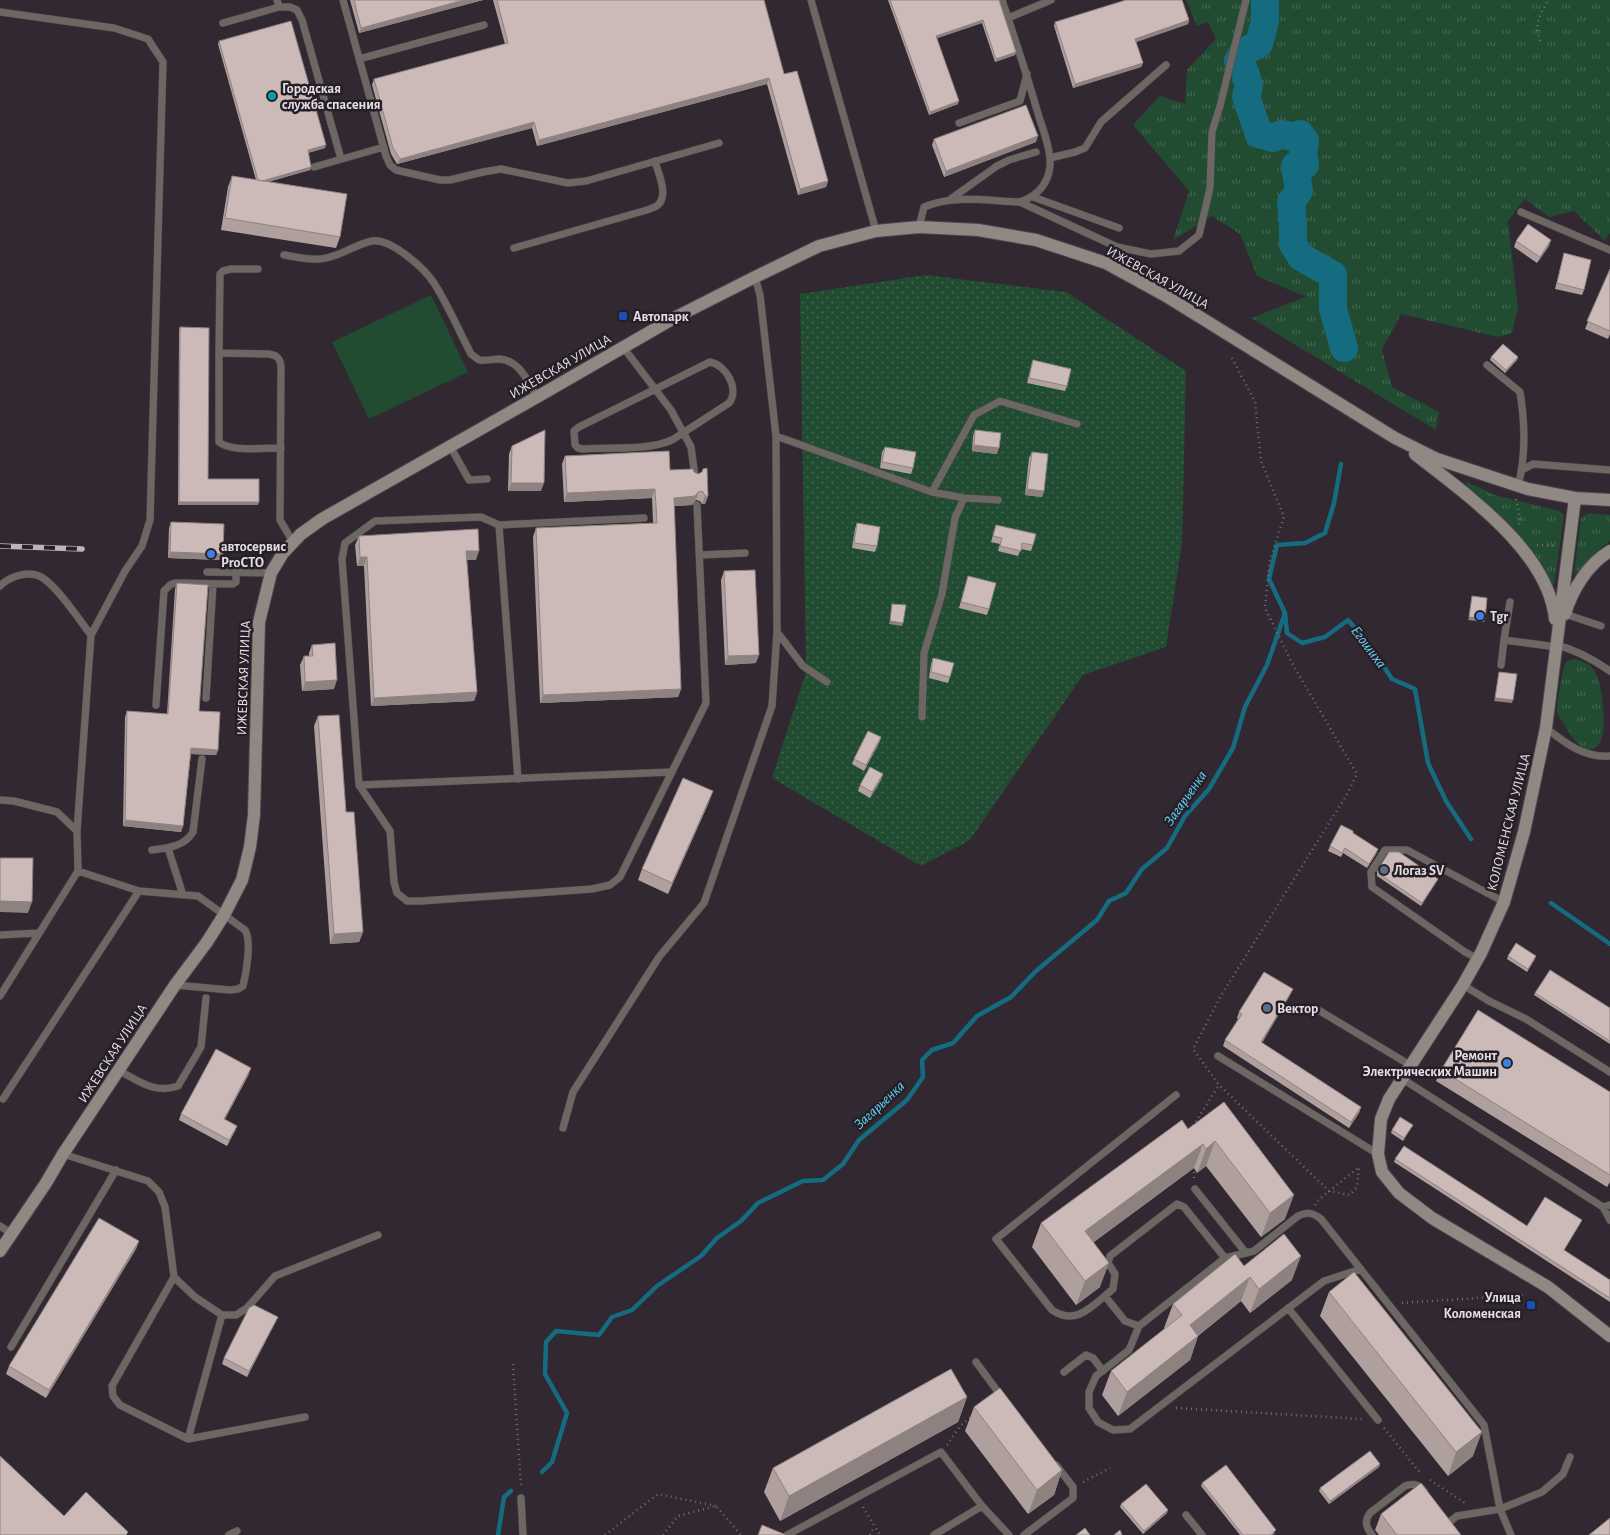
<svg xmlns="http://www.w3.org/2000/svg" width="1610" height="1535" font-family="'Alegreya Sans',sans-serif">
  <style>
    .grass { fill: url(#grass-tufts) }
    .garden { fill: url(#garden-dots) }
    .pitch { fill: #214c31 }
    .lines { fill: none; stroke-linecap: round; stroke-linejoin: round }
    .stream { stroke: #156c81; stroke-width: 4.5 }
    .river { stroke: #156c81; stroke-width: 28 }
    .lane-casing { stroke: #4e454e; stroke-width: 8 }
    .secondary-casing { stroke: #4e454e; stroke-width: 14 }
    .path { stroke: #766e76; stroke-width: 2.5; stroke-dasharray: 1 4; stroke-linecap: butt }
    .lane { stroke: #6c6763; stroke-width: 7 }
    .secondary { stroke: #908882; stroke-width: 12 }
    .rail-casing { stroke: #bbb5bb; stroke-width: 5.5 }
    .rail { stroke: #271f27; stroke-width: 4; stroke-dasharray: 11; stroke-linecap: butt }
    .wall { fill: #afa09d }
    .shaded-wall { fill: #8e8280 }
    .building { fill: #cbbab7; stroke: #8e8280 }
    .culture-dot { fill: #0f9aa8; stroke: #271f27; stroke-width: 2 }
    .transit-dot { fill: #1a4fb4; stroke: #271f27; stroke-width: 2 }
    .shop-dot { fill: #3f7fe0; stroke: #271f27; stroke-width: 2 }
    .service-dot { fill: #5c6f8a; stroke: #271f27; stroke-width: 2 }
    .labels { text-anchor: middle; stroke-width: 5; stroke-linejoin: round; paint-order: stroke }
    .poi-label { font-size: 14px; font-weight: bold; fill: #e4dfe4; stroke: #271f27; text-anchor: start }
    .street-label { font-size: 14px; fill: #e4dfe4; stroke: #271f27 }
    .water-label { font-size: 15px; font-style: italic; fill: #61d5f5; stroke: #271f27 }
  </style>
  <defs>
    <pattern id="grass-tufts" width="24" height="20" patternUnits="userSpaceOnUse" patternTransform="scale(1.25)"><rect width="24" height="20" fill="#214c31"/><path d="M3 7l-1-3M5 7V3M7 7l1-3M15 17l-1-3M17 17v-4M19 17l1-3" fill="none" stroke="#41654f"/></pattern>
    <pattern id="garden-dots" width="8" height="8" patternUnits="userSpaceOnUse" patternTransform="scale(1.25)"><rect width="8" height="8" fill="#214c31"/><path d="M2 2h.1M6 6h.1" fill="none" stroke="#41654f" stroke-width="1.8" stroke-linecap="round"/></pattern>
  </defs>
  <rect width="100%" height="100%" fill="#312831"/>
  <path class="grass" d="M1186,0H1610V233L1605,241L1574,211L1549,217L1525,199L1508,221L1518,308L1512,333L1498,337L1401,314L1382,350L1392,387L1439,412L1436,430L1251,318L1306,297L1257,276L1240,234L1212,216L1173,240L1189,191L1133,125L1160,96L1185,104L1187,70L1216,39L1208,22L1197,26Z
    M1467,482L1495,495L1559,511L1564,515L1554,585L1551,586C1534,538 1501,520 1466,486Z
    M1588,513L1610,515V541L1597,551L1579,572L1574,574L1581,518Z
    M1575,659C1582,661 1590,664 1594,670C1603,682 1608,732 1599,744C1585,761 1569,732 1563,723C1562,720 1558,716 1557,713C1556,709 1563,666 1565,664C1568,660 1571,659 1575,659Z"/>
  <path class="garden" d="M926,275L1066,292L1186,371L1182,543L1166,647L1083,675L970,840L921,866L772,778L806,672L800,294Z"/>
  <path class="pitch" d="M431,295L468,372L369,419L332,342Z"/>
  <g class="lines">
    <path class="stream" d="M1341,464L1334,503L1325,533L1305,543L1277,545L1269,579L1285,613L1287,633L1302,643L1325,637L1348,620L1369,644L1392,679L1415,689L1428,763L1446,801L1471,839
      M1551,903L1610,944
      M542,1472L552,1462L567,1413L545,1374L546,1342L556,1331L599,1335L612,1317L632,1310L657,1286L701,1256L717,1238L741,1221L758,1203L803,1181L823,1180L843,1164L859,1140L907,1100L923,1077L922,1060L932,1050L953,1043L977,1016L1011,997L1036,971L1097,920L1109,901L1126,893L1142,869L1167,848L1185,816L1209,789L1233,748L1245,707L1267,665L1285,613
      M498,1535L504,1497L511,1491"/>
    <path class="river" d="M1265,0V21L1259,44L1243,52L1238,61L1245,72L1249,85L1246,97L1259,134L1273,138L1282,134L1292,137L1300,134L1305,141L1303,154L1305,165L1295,166L1299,191L1291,202L1293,226V244L1301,257L1333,275V309L1344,348"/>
    <g class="lane-casing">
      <path id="lane" d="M277,0L279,7
        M343,0L386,156L390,165L396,170L440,180H450L483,172L501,169L568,183L586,181L719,143
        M811,0L876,231
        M0,12L114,28L148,39L163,62L150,520L142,546L125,571L91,635L77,831
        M1008,18L1051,0
        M223,23L279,7H290L297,10L302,20L341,159
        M359,59L484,25
        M959,123L1020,101L1027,74
        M1050,158L1075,152L1085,148L1101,122L1166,65
        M314,167L384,147
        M1033,197L1119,228
        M952,198L997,166L1009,160L1036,152
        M1020,202L1117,247L1151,254L1179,251L1199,235L1210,188L1212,132L1220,106L1246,0
        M1521,212L1610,250
        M919,227L924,207C954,194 988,201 1020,202C1037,196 1048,185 1050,166C1051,151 1044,132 1039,117C1028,78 1015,39 1002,0
        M514,248L647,210C650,209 656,207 658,205C669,195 658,173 655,161
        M284,255C298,257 316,262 330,257C345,253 357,244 372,241C391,238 424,268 434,283C448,305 459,331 471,354L479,360C486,361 493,359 499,359C520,360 528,382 537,397
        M258,269H231L223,271L220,274L219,353L268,354C277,355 280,358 281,367L280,520L293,542
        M623,347L671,410L691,447L695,477
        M219,353V442C230,452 265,448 281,448
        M710,362C726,365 740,389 729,403L672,440C647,451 610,447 583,449L578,448L575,445L574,431L579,427Z
        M1487,365L1520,392C1525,423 1526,456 1518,486
        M776,436L932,492L964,498L998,500
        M450,446L469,480L487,479
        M1522,470L1533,464L1610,470
        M932,492L974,415L1000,401L1077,424
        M499,525L644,518
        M700,555L745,553
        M207,572L271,573
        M0,586C9,577 24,572 36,575C52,578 80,621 91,635
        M1510,602L1504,640L1557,647
        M1565,614L1601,626
        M777,632L803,666L827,682
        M1557,645C1576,650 1594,660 1610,671
        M1501,665L1504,640
        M206,698L213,584
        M156,705L164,591L170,585L175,583L233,584L236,582V572
        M922,717L924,653L942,594L955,518L964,498
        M1546,728C1565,743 1584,758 1610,756
        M518,779L499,525L481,517L375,521L345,543L342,559L359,785L390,831L394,882L397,893L407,901H421L592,889L610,885L620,877L706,703L697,505
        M359,785L672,772
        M0,800L14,801L57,812L77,831L78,871L139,891L198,896L245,930C252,941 246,974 243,986L238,989L230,990L175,985
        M168,848L183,895
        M152,850C167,848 184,847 193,832L202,759
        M0,935L39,933
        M1478,959L1465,952L1372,887L1371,872L1385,850H1407L1504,902
        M1463,985L1489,1001L1526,1019L1610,1072
        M0,996L78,871
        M1315,1008L1410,1065
        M1218,1056L1378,1154
        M118,1070C139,1081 154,1094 178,1086L201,1047L206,998
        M1401,1078L1603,1207L1610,1205
        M1176,1095L996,1239L1052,1310C1077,1327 1094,1304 1113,1289L1115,1274L1108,1263L1110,1256L1177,1204L1184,1207L1225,1258
        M3,1099L139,891
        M563,1128L573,1092L659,957L704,903L772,706L777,632L776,436L760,295L755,277
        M63,1154L148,1181L159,1192L165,1207L174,1277L112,1386L113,1396L120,1405L188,1439L305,1417
        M1195,1189L1246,1253
        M1603,1207L1610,1220
        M0,1226L11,1233
        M1361,1269L1324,1281L1130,1429L1113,1430L1098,1422L1089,1408V1392L1096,1376L1129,1350L1139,1326L1225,1258L1254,1251L1298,1216C1308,1212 1312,1212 1321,1219L1484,1425L1500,1509L1511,1535
        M174,1277L195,1297L222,1315H236L247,1308L275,1276L378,1235
        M1105,1296L1125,1321L1139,1326
        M1288,1308L1378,1420
        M11,1347L116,1170
        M976,1362L1001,1396
        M1064,1372L1086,1355L1093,1358L1103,1371
        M188,1439L222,1315
        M521,1498L523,1535
        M1186,1515L1202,1535
        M1448,1523L1457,1516L1500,1509L1542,1492L1563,1474L1570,1457
        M229,1535L237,1531
        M787,1535L941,1452L982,1506L1009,1535
        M934,1535L982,1506
        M1024,1535L1073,1498V1487L1056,1465
        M1372,1535C1366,1527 1364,1521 1370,1513L1405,1486C1413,1483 1418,1484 1424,1491"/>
    </g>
    <g class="secondary-casing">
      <path id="secondary" d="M1415,454C1465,494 1548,550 1555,619
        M1575,498L1546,728L1524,832L1504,902L1481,953L1463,985L1389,1099L1381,1119L1378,1154L1382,1172L1399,1193L1432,1218L1548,1287L1610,1336
        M1565,614C1572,590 1588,564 1610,551
        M0,1251L46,1183L63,1154L175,985L207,942L224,915L242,880L250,847L254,815L259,622L271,573L283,553L301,534L322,519L537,397L674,318L755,277L819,246L876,231L919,227L978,230L1036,240L1106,263L1166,296L1395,438L1437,459L1528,489L1575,498L1610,500"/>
    </g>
    <path class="path" d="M1540,41C1534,22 1540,16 1548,0
      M1232,358L1255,402L1261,461L1284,517L1270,560L1265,608L1293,665L1357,774L1346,796L1222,994L1193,1049L1219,1085L1329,1191L1350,1195L1357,1187L1359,1167
      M1516,499L1520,517L1519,525
      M1537,545L1557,546
      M1193,1126L1219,1085
      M1191,1168L1194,1172V1180
      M1315,1205L1316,1202L1359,1167
      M1402,1303L1523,1295
      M513,1364L521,1487
      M1176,1408L1362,1419
      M1384,1428L1421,1474
      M947,1445L960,1426L971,1417
      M1430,1480L1465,1503
      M1083,1482L1110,1468
      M863,1507L880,1535
      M605,1535L658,1494L716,1506
      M663,1535L678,1516L716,1506L741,1535
      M870,1535L874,1527"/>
    <use href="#lane" class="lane"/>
    <use href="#secondary" class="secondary"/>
    <g class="rail-casing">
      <path id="rail" d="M0,546L82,549"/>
    </g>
    <use href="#rail" class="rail"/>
  </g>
  <path class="wall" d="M350,0H483L359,33Z
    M493,0H764L784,74L828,181L826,187L798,195L767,84L537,146L532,128L397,164L391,154L372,85L374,79L505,44Z
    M888,0H999L1016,52L1015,55L995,62L982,23L937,38L958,104L929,115Z
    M1189,20L1188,24L1136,42L1143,63L1141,67L1073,88L1054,26L1055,22Z
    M219,41L325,148L308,153L311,167L310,170L268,182L340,237L336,248L221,230L228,187L232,176L256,180L218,44Z
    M934,139L1036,142L944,177L932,145Z
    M1516,241L1549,246L1537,263L1514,247Z
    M1564,253L1584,290L1582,295L1555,289Z
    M1610,269V334L1608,339L1585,329Z
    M180,327L208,479L258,505H178L179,330Z
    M1491,357H1518L1517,360L1505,373L1490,360Z
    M1033,360L1067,386L1065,391L1027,383L1031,366Z
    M975,430L997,454L972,451L973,436Z
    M512,446L541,491H508L509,454Z
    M885,447L913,468L911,474L880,468L882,452Z
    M1032,452L1044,491L1042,497L1025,495L1029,458Z
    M565,456L670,470L708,496L705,504H702L700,501L696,500L692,505L674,506L681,689L678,697L540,703L533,537L536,528L653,523L652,498L564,502L562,464Z
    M171,522L221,560L168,558L169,528Z
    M857,523L877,546L875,552L852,548L855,529Z
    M996,525L1033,545L1031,551L1021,549L1018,556L998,551L1000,544L991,542Z
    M359,536L476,560H467L477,692L474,701L371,706L364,566H357L355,545Z
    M724,571L756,663L725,665L721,580Z
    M968,576L989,609L987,615L959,608Z
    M177,583L199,711L218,750L216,755L191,754L183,826L181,832L123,826L125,717L127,711L167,714L175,589Z
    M312,645L334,689L302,691L300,665L304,656H309V653Z
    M933,658L950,677L948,683L929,678L931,664Z
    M318,716L346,812L363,932L359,942L330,944L314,726Z
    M881,737L879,743L864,771L852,764L854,759Z
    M883,774L881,780L870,798L858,791L860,785Z
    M709,802L668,894L638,880L642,869Z
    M1330,846L1378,849L1376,854L1367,868L1343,853L1341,857L1328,851Z
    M1377,871L1438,879L1421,906L1377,876Z
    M1508,956L1535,959L1527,972L1507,959Z
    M1293,989L1290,995L1262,1043L1361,1107L1359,1113L1349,1128L1223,1046L1225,1040L1238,1019L1237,1018L1239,1012Z
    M1535,993L1610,1008V1044L1534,995Z
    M1441,1070L1610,1092V1182L1607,1187L1436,1081Z
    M249,1074L225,1119L237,1126L235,1131L227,1146L179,1120L181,1114Z
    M1224,1102L1285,1219L1261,1237L1206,1166L1197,1173L1194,1168L1094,1242L1100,1287L1076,1305L1032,1247L1041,1223L1188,1129Z
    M1413,1125L1403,1141L1391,1133L1392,1130Z
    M1395,1159L1527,1226L1582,1220L1564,1250L1610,1280V1302L1394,1162Z
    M139,1241L136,1249L46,1398L6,1374L9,1366Z
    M1244,1266L1292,1280L1250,1313L1241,1301L1198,1336L1190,1360L1118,1416L1102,1395L1111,1371L1165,1329L1164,1328L1173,1304Z
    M1329,1292L1473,1456L1448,1476L1320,1316Z
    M278,1317L275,1323L247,1377L222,1364L224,1358Z
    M967,1397L958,1422L780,1521L764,1492L773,1468Z
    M974,1407L1062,1470L1054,1495L1028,1514L965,1431Z
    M1380,1464L1379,1467L1329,1504L1319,1491L1320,1488Z
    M1202,1483L1275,1533L1272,1535H1240L1201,1486Z
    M1121,1504L1167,1513L1143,1534L1120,1507Z
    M1381,1514L1461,1535H1379L1375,1530Z"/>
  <path class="shaded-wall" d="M464,0H483L359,33L361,28Z
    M983,20L982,23L935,39L936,36Z
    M1189,20L1188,24L1134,43L1135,39Z
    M1016,52L1015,55L995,62L996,59Z
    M1143,63L1141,67L1073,88L1075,84Z
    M769,78L767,84L537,146L539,140Z
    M959,101L958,104L929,115L930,112Z
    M534,122L532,128L397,164L400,159Z
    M1038,136L1036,142L944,177L946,171Z
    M326,145L325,148L307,153L308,150Z
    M311,167L310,170L257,185L258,182Z
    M828,181L826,187L798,195L800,189Z
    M1551,240L1549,246L1537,263L1540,257Z
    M1518,357L1517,360L1505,373L1506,370Z
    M974,445L999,448L997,454L972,451Z
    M511,483H544L541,491H508Z
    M655,489L652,498L564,502L567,493Z
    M1027,489L1044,491L1042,497L1025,495Z
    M699,491L696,500L692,505L670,506L674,498Z
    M705,496H708L705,504H702Z
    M179,502H259L258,505H178Z
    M466,551H479L476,560H463Z
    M170,552L223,554L221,560L168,558Z
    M360,557H367L364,566H357Z
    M1469,617L1485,619L1484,622L1468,620Z
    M890,621L903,623L902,626L889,624Z
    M759,655L756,663L725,665L728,656Z
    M337,680L334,689L302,691L305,682Z
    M681,689L678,697L540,703L543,695Z
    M477,692L474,701L371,706L374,698Z
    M1495,698L1513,700L1512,703L1494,701Z
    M881,737L879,743L864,771L866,765Z
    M191,748L218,750L216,755L189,754Z
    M883,774L881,780L870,798L872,792Z
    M713,791L709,802L668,894L672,883Z
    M125,820L183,826L181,832L123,826Z
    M1378,849L1376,854L1367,868L1369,864Z
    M1438,879L1437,881L1421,906L1422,903Z
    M0,901L32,902L28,913L0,912Z
    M363,932L359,942L330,944L334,934Z
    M1293,989L1290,995L1259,1048L1261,1042Z
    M251,1068L249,1074L222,1124L224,1119Z
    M1361,1107L1359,1113L1349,1128L1351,1122Z
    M237,1126L235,1131L227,1146L229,1140Z
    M1215,1141L1206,1166L1197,1173L1206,1149Z
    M1203,1144L1194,1168L1076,1255L1085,1231Z
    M1294,1195L1285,1219L1261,1237L1270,1213Z
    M139,1241L136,1249L46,1398L49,1390Z
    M1301,1256L1292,1280L1250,1313L1259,1289Z
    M1109,1263L1100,1287L1076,1305L1085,1281Z
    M1250,1277L1241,1301L1181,1349L1190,1325Z
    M278,1317L275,1323L247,1377L249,1371Z
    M1198,1336L1190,1360L1118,1416L1127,1392Z
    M967,1397L958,1422L780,1521L789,1496Z
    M1482,1432L1473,1456L1448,1476L1456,1452Z
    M1380,1464L1379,1467L1329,1504L1330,1501Z
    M1062,1470L1054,1495L1028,1514L1037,1490Z
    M1168,1510L1167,1513L1143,1534L1144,1531Z"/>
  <path class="building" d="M354,0H464L361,28Z
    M497,0H764L784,74L797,71L828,181L800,189L769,78L539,140L534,122L400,159L393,148L374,79L508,43Z
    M890,0H999L1016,52L996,59L983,20L936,36L959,101L930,112Z
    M1126,0H1182L1189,20L1135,39L1143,63L1075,84L1055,22Z
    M291,21L326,145L308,150L311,167L262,181L258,180L219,41Z
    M1026,105L1038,136L946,171L934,139Z
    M232,176L347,194L340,237L225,218Z
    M1528,224L1551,240L1540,257L1516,241Z
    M1564,253L1591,260L1584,290L1557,283Z
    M1610,269V331L1587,321Z
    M180,327L209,328L208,479H259V502H179Z
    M1503,344L1518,357L1506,370L1491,357Z
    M1033,360L1071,369L1067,386L1029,378Z
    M545,430L544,483H511L512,446Z
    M975,430L1001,433L999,448L974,445Z
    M885,447L916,452L913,468L882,462Z
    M669,451L670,470L693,469L694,472L698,474L702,472L703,469L707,468L708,496H705L703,492L699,491L695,496L674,498L681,689L543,695L536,528L657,523L655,489L567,493L565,456Z
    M1032,452L1048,454L1044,491L1027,489Z
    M171,522L224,524L223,554L170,552Z
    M857,523L880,527L877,546L854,543Z
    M996,525L1036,534L1033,545L1022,543L1021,551L1000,546L1002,538L993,536Z
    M478,529L479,551H466L477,692L374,698L367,557H360L359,536Z
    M755,570L759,655L728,656L724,571Z
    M968,576L996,583L989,609L961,602Z
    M177,583L208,585L199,711L220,712L218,750L191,748L183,826L125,820L127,711L168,714Z
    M1472,596L1487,598L1485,619L1469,617Z
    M892,604L906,605L903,623L890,621Z
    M335,643L337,680L305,682L304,656H313L312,645Z
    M933,658L954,663L950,677L931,672Z
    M1499,672L1517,674L1513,700L1495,698Z
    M339,715L346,812H354L363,932L334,934L318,716Z
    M868,731L881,737L866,765L854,759Z
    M870,767L883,774L872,792L860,785Z
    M683,778L713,791L672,883L642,869Z
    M1341,825L1353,831V833L1378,849L1369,864L1345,848L1342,853L1330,846Z
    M1389,852H1399L1438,879L1422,903L1378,873L1377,871Z
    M0,858H33L32,902L0,901Z
    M1516,943L1536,956L1528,969L1508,956Z
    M1550,970L1610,1008V1041L1535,993Z
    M1264,972L1293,989L1261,1042L1361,1107L1351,1122L1225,1040L1242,1014L1239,1012Z
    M1478,1010L1610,1092V1175L1441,1070Z
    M216,1049L251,1068L224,1119L237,1126L229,1140L181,1114Z
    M1224,1102L1294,1195L1270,1213L1215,1141L1206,1149L1203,1144L1085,1231L1109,1263L1085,1281L1041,1223L1182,1120L1188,1129Z
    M1400,1117L1413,1125L1404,1138L1392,1130Z
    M1404,1146L1527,1226L1545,1197L1582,1220L1564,1250L1610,1280V1298L1395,1159Z
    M99,1218L139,1241L49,1390L9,1366Z
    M1284,1234L1301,1256L1259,1289L1250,1277L1190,1325L1198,1336L1127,1392L1111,1371L1182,1315L1173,1304L1235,1254L1244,1266Z
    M1354,1272L1482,1432L1456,1452L1329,1292Z
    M254,1305L278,1317L249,1371L224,1358L249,1308Z
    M951,1369L967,1397L789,1496L773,1468Z
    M1000,1388L1062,1470L1037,1490L974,1407Z
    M1370,1451L1380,1464L1330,1501L1320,1488Z
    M0,1456L64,1516L86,1492L128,1532L126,1535H0Z
    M1226,1465L1276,1530L1270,1535H1243L1202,1483Z
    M1421,1483L1461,1535H1397L1381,1514Z
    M1146,1484L1168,1510L1144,1531L1121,1504Z
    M1610,1518V1535H1589Z
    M762,1525L786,1535H758Z
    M1085,1528L1090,1535H1076Z
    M1120,1530L1122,1535H1114Z"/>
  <circle class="culture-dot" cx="272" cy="96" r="5"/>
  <g class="transit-dot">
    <rect x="618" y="311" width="10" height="10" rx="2.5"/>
    <rect x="1526" y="1300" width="10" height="10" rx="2.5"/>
  </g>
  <g class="shop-dot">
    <circle cx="211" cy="554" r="5"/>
    <circle cx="1480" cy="616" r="5"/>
    <circle cx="1507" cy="1063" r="5"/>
  </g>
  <g class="service-dot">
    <circle cx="1384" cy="870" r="5"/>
    <circle cx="1267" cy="1008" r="5"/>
  </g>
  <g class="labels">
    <g class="poi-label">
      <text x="282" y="93">Городская<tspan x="282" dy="16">служба спасения</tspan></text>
      <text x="633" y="321">Автопарк</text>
      <text x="221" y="551">автосервис<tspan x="221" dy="16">ProСТО</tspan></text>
      <text x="1490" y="621">Tgr</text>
      <text x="1394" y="875">Логаз SV</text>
      <text x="1277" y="1013">Вектор</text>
      <text x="1497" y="1060" text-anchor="end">Ремонт<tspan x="1497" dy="16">Электрических Машин</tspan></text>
      <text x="1521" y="1302" text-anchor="end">Улица<tspan x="1521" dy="16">Коломенская</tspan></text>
    </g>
    <g class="street-label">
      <text transform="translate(1158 277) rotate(29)" y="5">ИЖЕВСКАЯ УЛИЦА</text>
      <text transform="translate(560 366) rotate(-30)" y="5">ИЖЕВСКАЯ УЛИЦА</text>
      <text transform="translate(243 678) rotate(-88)" y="5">ИЖЕВСКАЯ УЛИЦА</text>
      <text transform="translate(1508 822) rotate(-76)" y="5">КОЛОМЕНСКАЯ УЛИЦА</text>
      <text transform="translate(112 1053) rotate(-57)" y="5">ИЖЕВСКАЯ УЛИЦА</text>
    </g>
    <g class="water-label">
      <text transform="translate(1369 647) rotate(53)" y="5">Егошиха</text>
      <text transform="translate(1185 798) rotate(-55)" y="5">Загарьенка</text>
      <text transform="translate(879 1105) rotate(-43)" y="5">Загарьенка</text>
    </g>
  </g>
</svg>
